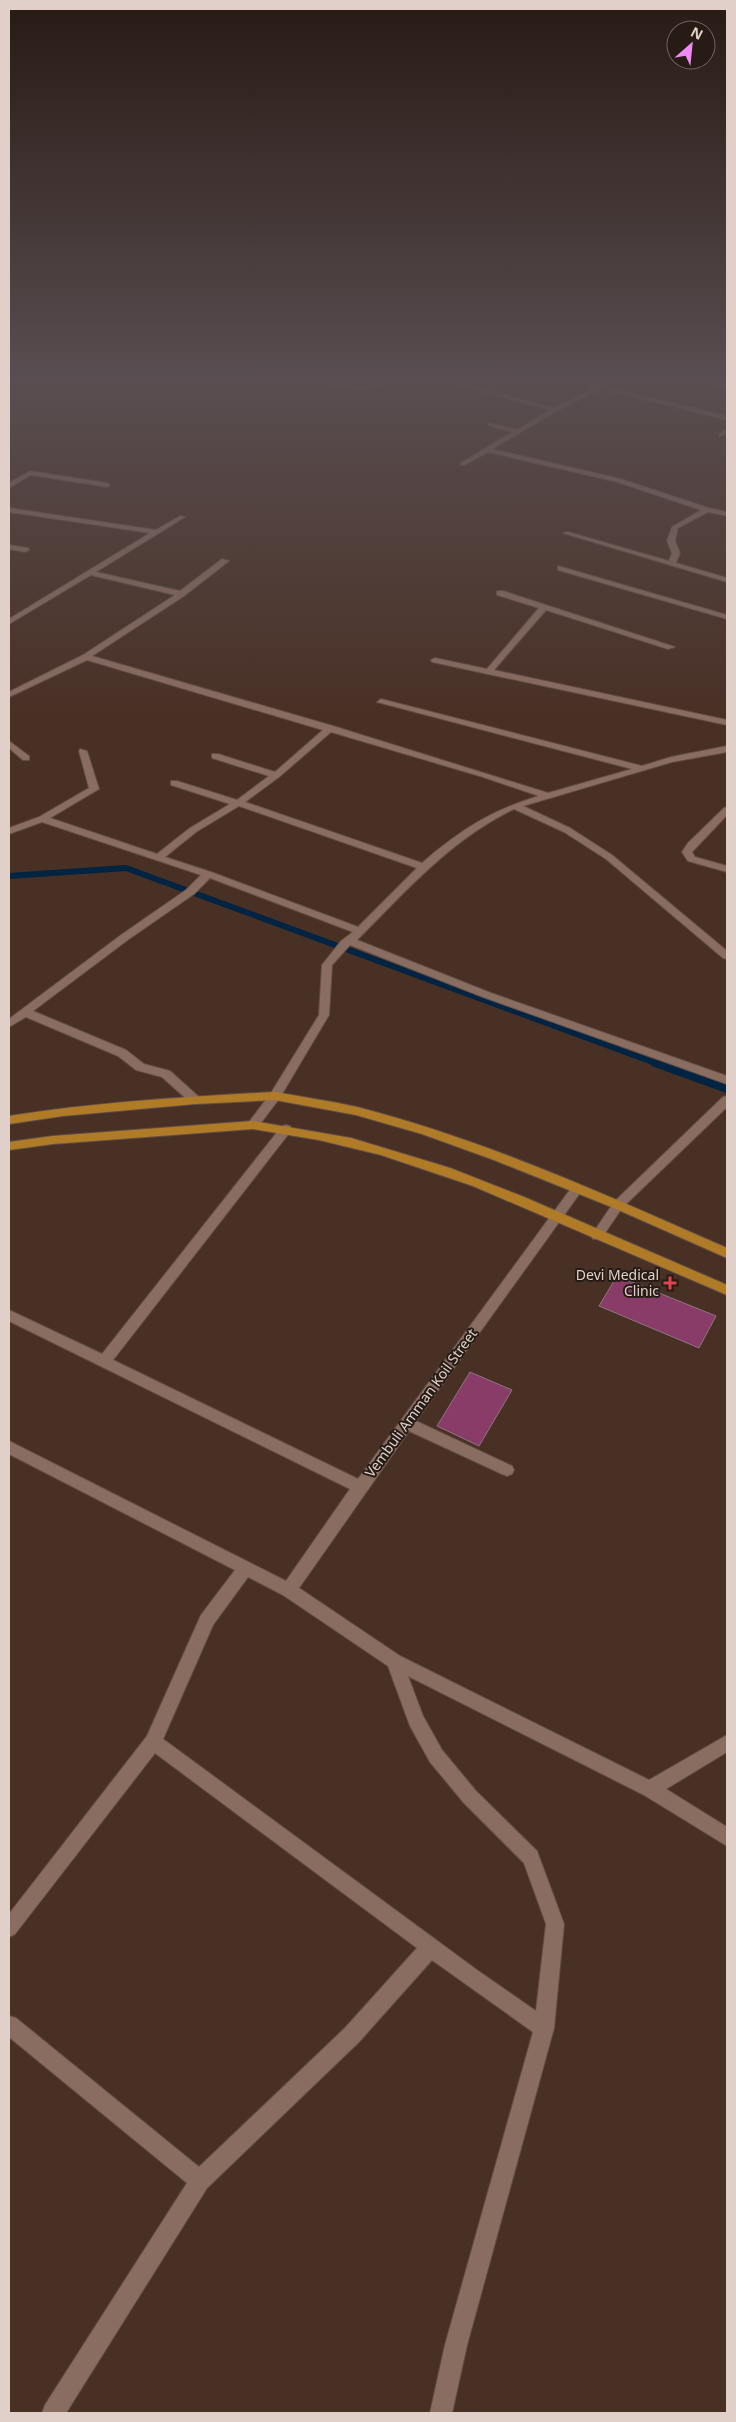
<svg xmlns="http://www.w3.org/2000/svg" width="736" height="2422" font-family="'Noto Sans',sans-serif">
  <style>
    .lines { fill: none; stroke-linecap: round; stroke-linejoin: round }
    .stream-far1 { stroke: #002442; stroke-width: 6 }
    .stream { stroke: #002442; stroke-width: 8 }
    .building { fill: #893c68; stroke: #907482 }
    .minor-casing { stroke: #634e46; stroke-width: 2 }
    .major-casing { stroke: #634e46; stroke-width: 2 }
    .minor { fill: #8a6d61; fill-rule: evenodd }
    .major { fill: #b07b27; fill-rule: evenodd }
    .health-dot { fill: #e0444e; stroke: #271b16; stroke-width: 2 }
    .labels { text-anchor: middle; stroke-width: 4; stroke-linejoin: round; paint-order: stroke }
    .poi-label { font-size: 14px; fill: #e0d0c9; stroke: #271b16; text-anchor: end }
    .street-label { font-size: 14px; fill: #e0d0c9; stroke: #271b16 }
  </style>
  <rect width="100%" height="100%" fill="#493025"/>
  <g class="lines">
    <path class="stream-far1" d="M9,876L126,868L658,1064"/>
    <path class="stream" d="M655,1063L727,1089"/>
  </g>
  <path class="building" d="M617,1276L716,1316L699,1348L599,1306Z
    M470,1372L512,1390L479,1446L437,1426Z"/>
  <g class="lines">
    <g class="minor-casing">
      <path id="minor" d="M287,375L364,387L391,375H400L365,391L283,377Z
        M422,375H433L554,408L595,388L546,375H558L600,385L620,375H628L606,387L727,416V420L601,389L557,411L492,449L621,479L709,508L727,512V516L708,512L678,528L675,541L680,553L676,563L727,578V582L563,533L568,532L669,561L672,553L667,541L672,527L701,510L617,482L488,452L465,465H461V463L512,432L488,425V423L517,430L550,410Z
        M678,375H689L727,385V389Z
        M727,429V434L719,436V434Z
        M30,471L107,483L110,485L107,487L31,475L9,488V483Z
        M9,508L156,530L180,516L185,517L96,572L180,591L222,559L229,561L184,596L92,656L333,726L548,793L632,769L377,702L381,699L642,766L671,757L727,746V752L672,762L523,806L570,828L612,855L727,951V959L723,958L606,859L564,832L514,809C450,840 406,891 357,940L491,993L727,1076V1084L483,997L350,945L332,965L329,1015L279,1099L257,1128H249L247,1125L249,1122L271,1093L319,1015L322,965L341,941L353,932L210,878L194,894L129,939L33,1011L126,1050L144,1064L170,1071L199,1097L201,1100L199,1103H191L162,1077L136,1070L118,1056L26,1017L9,1027V1019L121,935L186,890L201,875L42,822L9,834V828L39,817L89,788L79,751L80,749L87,751L99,789L50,818L157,854L190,828L230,804L171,785V781H177L237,800L269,776L212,758V754H218L275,772L323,730L87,660L9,697V692L83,655L175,595L91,575L9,624V619L150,533L9,512ZM331,732L483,777L539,796C491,810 459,831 422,863L245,802L279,777ZM239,806L417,868L358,927L211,872L165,857L196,832Z
        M9,545L28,548L29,550L25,552L9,549Z
        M558,566L727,615V619L558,570Z
        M497,591H503L675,647L668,649L546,610L494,670L727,720V725L432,662L431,660L435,658L487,669L539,608L497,595Z
        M9,741L29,756V760H23L9,748Z
        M727,807V815L692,852L695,857L727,866V872L688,861L682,852L688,843L724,808Z
        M727,1096V1107L622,1208L601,1239H593L591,1236L593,1233L614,1202L723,1097Z
        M286,1125L290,1126L292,1129L290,1132L113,1360L358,1479L572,1187H580L582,1190L580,1193L416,1421L512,1466L514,1470L512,1474L507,1476L502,1474L409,1431L299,1588L400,1656L649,1780L727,1735V1752L666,1789L727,1827V1846L644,1795L408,1676L423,1716L442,1750L476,1791L537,1851L564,1924L554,2028L467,2345L452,2413H430L445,2345L533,2032L432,1960L359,2042L207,2188L66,2413H42L45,2405L187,2183L9,2037V2016L16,2018L199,2167L345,2028L417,1948L155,1753L15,1934L9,1937V1914L147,1736L201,1615L235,1570L9,1454V1441L286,1581L350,1489L9,1321V1310L102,1354L282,1126ZM248,1577L283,1595L388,1666L410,1726L430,1762L464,1803L524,1863L546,1924L536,2011L477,1970L163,1739L213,1625Z"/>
    </g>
    <g class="major-casing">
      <path id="major" d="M275,1092C302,1097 330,1101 357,1107C485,1140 607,1195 727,1248V1258L614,1208L494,1160L422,1134L356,1115L275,1100L195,1104L63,1116L9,1124V1116C97,1102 186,1097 275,1092Z
        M253,1121L351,1138L450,1168L524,1197L727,1285V1295L473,1186L381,1155L319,1140L253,1129L53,1144L9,1150V1142L53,1136Z"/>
    </g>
    <use href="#minor" class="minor"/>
    <use href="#major" class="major"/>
  </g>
  <linearGradient id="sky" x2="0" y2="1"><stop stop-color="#281a14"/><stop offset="0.53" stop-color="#594e51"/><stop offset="1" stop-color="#594e51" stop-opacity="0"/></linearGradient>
  <rect width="736" height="714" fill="url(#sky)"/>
  <path class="health-dot" d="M667.5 1275.5h5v5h5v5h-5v5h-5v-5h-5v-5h5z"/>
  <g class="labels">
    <g class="poi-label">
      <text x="659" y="1280">Devi Medical<tspan x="659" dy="16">Clinic</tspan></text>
    </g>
    <g class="street-label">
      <text transform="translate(421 1403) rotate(-54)" y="5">Vembuli Amman Koil Street</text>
    </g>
  </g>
  <rect width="736" height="2422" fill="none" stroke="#e0d0c9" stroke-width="20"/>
  <g transform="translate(691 45) rotate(27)"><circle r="24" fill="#271b16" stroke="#71635e"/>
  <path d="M0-4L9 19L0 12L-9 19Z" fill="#f18af4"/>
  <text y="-8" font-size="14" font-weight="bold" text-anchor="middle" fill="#e0d0c9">N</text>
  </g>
</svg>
